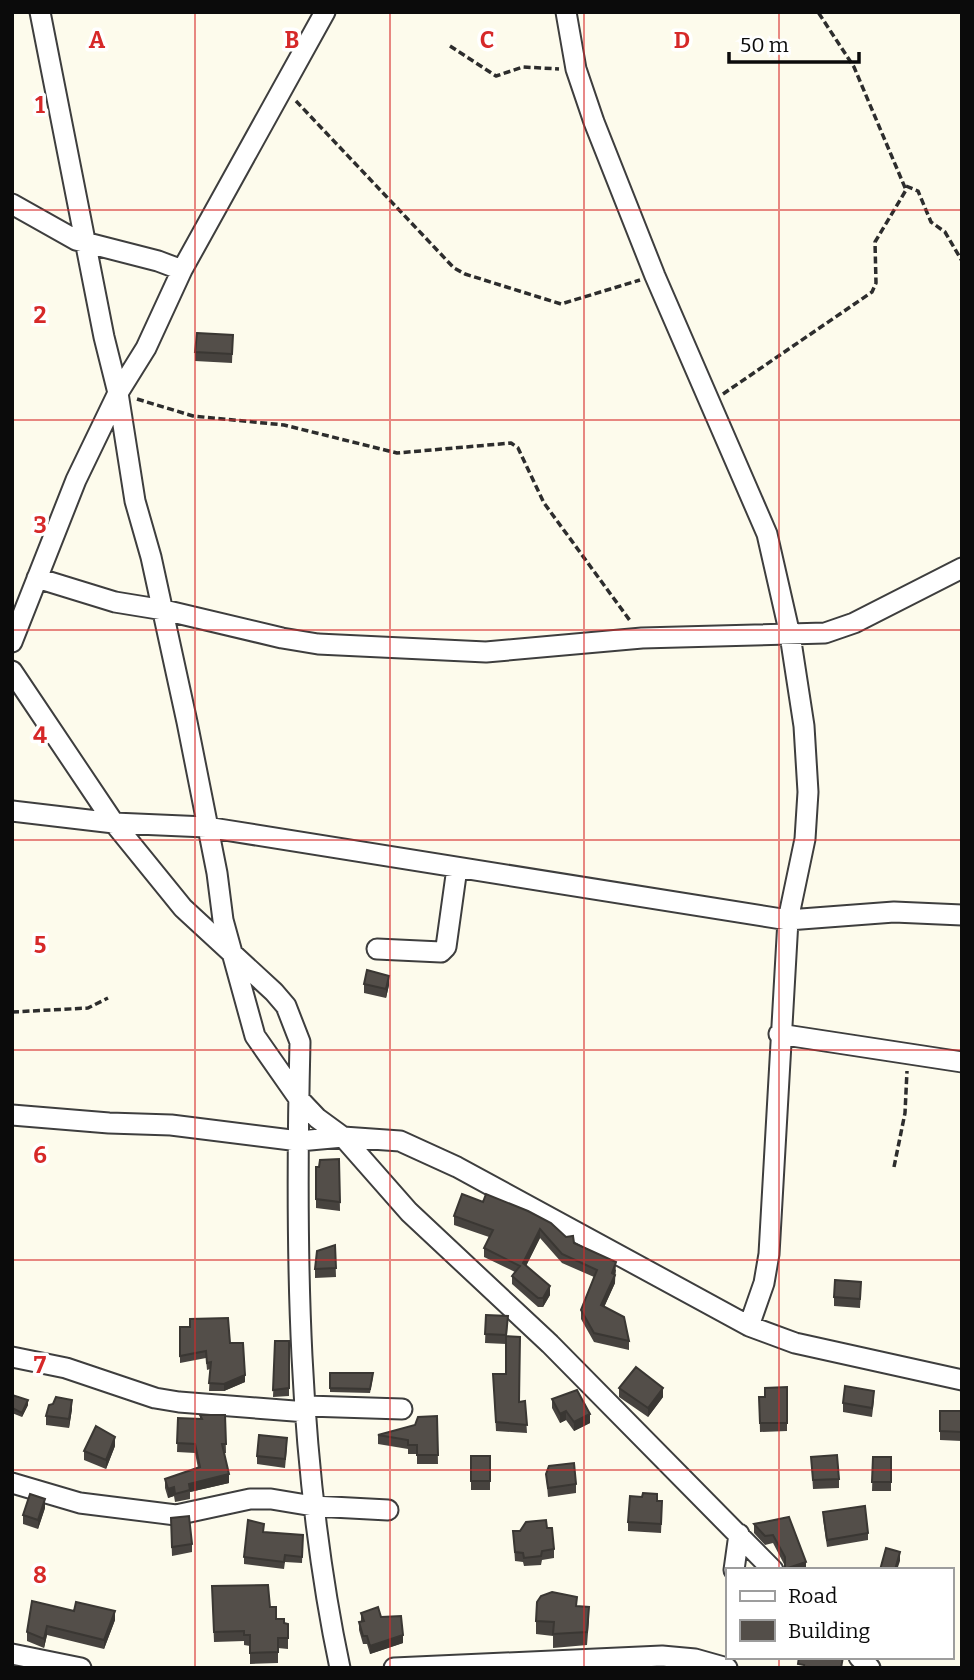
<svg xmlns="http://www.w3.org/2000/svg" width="974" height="1680" font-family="Bitter,serif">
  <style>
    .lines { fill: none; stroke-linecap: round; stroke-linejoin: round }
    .street-casing { stroke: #3e3e3e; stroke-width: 23 }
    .path { stroke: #2d2d2d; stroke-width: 3.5; stroke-dasharray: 7 3.5; stroke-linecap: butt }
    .street { stroke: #fff; stroke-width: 19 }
    .wall { fill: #47433f }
    .shaded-wall { fill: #3a3733 }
    .building { fill: #534e49; stroke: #3a3733; stroke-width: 2 }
    .grid { fill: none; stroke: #d62828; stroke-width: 2; stroke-opacity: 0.55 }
    .grid-label { font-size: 23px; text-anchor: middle; font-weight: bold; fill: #d62828; stroke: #fff; stroke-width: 7; stroke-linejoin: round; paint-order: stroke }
  </style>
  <rect width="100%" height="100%" fill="#fdfbec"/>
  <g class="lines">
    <g class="street-casing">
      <path id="street" d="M40,12L104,337L118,393L135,501L151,557L187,722L217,873L223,920L255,1036L299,1099L317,1118L343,1137L400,1141L457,1167L749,1326L795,1343L962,1380
        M566,12L576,69L594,122L655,276L767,534L790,635L804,726L808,792L805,839L788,920L769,1254L764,1283L749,1326
        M12,204L76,240L158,261L182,270
        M37,578L115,602L164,610L282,638L318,644L486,652L642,638L825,633L854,623L962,568
        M12,642L76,480L118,393L146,348L182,270L325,12
        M12,671L114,823L183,908L274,992L286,1006L300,1042C295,1248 297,1466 340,1668
        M12,811L114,823L206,827L788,920L894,912L962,915
        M377,949L441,952L446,947L457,868
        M779,1034L962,1062
        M12,1115L109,1123L171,1125L299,1141L343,1137L409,1212L550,1344L773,1570
        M12,1357L66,1368L155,1398L179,1402L307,1412
        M307,1406L402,1409
        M12,1483L80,1503L176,1515L250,1499H271L313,1506L388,1510
        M734,1570L739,1534
        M12,1654L81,1668
        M859,1657L870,1668
        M394,1668L662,1656L695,1659L727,1668"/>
    </g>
    <path class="path" d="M450,46L496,76L523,67L559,69
      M296,101L454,268L465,274L561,304L640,280
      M906,186L918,191L931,222L945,232L962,261
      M723,394L872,292L876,283L875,242L906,190L854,67L818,12
      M137,399L193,416L284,425L397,453L511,443L518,448L544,503L631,622
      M12,1012L88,1008L108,998
      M894,1167L905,1113L907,1071"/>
    <use href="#street" class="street"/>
  </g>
  <path class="wall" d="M233,335L232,363L195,361V352Z
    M364,984L389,985L386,998L364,993Z
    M339,1159L340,1211L316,1208V1167H319Z
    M462,1194L574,1243L616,1270L615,1275V1283L604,1307L629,1341V1350L594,1342L581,1319V1310L594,1277L562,1263L540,1238L526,1266L550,1295L543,1307H538L512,1284V1276L515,1272L484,1257V1248L489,1237L454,1225V1216Z
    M335,1245L336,1277L315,1278V1269Z
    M861,1291L860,1308L834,1306V1297Z
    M486,1315L508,1316L507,1336L519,1402L525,1401L527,1433L496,1431L493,1374H506V1344L485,1343Z
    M190,1319L230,1343L245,1382L224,1391H209L210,1369L207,1370L206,1358L180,1363V1327H190Z
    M275,1341H289V1396L273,1397Z
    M330,1373L373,1377L370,1393L330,1392Z
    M787,1387V1431L760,1432L759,1397H765Z
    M619,1388L663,1397L648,1417L619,1397Z
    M12,1395L28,1405L22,1417L12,1413Z
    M552,1399L590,1423L574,1431L566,1420L560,1423L552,1408Z
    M874,1400L872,1417L843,1412V1403Z
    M72,1409L69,1428L46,1425V1416Z
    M940,1411H962V1441L940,1440Z
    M200,1415H225L226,1453H224L229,1483L190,1492V1499L175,1502L174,1496L168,1498L165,1488V1479L198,1468L195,1453L177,1452L178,1418L200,1419Z
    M437,1416L438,1464H417V1454H408V1449L378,1444V1435L415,1425Z
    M115,1446L106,1469L84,1460V1451Z
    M287,1447L285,1468L257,1464V1456Z
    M471,1456H490V1490H471Z
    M811,1457L839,1479V1488L813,1489Z
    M873,1457H891V1491H872Z
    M546,1474L576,1484V1493L548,1497Z
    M657,1501L662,1510L661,1533L628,1531V1522Z
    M45,1508L38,1529L23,1524V1515Z
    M823,1512L868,1533V1540L827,1547L823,1518Z
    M789,1517L806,1570H785V1566L773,1543L765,1545L754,1533V1524Z
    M171,1527L192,1544V1552L172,1556Z
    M513,1531L554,1549V1558L542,1560L541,1565L524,1566L523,1562L515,1561Z
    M264,1532L303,1535L302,1563L285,1562L284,1569L244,1564V1557Z
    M212,1586L270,1607L276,1619L284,1623L288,1624V1649L278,1648V1663L250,1664V1646L244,1645V1641L214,1642Z
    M577,1606L589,1620L587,1645L553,1648V1636L536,1634V1621Z
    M74,1611L115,1620L104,1649L47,1635L44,1648L27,1641V1632Z
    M361,1613L381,1617L403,1643L370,1654L367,1644H363L359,1630V1622L361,1621Z"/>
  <path class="shaded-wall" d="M389,976V985L386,998V989Z
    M540,1229V1238L523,1272V1263Z
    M616,1262L615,1283L601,1314V1305L612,1273Z
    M550,1286V1295L543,1307V1298Z
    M245,1375V1382L224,1391V1384Z
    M663,1388V1397L648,1417V1408Z
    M28,1400V1405L22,1417V1413Z
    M72,1400V1409L69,1428V1419Z
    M566,1411V1420L560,1423V1414Z
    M590,1414V1423L574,1431V1422Z
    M115,1437V1446L106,1469V1460Z
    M229,1474V1483L190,1492L189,1484Z
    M174,1487V1496L168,1498V1489Z
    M45,1499V1508L38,1529V1520Z
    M900,1552V1561L897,1570H895Z
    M806,1562V1570H785V1569Z
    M115,1611V1620L104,1649V1640Z
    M47,1626V1635L44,1648V1639Z
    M403,1635V1643L370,1654V1646Z"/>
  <path class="building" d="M197,333L233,335L232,354L195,352Z
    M367,970L389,976L386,989L364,984Z
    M339,1159L340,1202L316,1199V1167H319L320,1160Z
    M462,1194L483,1202L486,1194L528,1211L551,1223L566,1237L573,1236L574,1243L616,1262L612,1273L615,1275L601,1305L624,1317L629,1341L594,1333L581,1310L597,1270L562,1254L540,1229L523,1263L550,1286L543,1298H538L512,1276L520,1266L484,1248L493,1230L454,1216Z
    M335,1245L336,1268L315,1269L317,1251Z
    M835,1280L861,1282L860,1299L834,1297Z
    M486,1315L508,1316L506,1335L485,1334Z
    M228,1318L230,1343H243L245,1375L224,1384L209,1383L211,1362L207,1363L206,1351L180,1356V1327H190V1319Z
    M506,1336L520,1337L519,1402L525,1401L527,1425L496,1422L493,1374H506Z
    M275,1341H289V1388L273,1390Z
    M636,1367L663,1388L648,1408L619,1388Z
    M330,1373H373L370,1389L330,1388Z
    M845,1386L874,1391L872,1408L843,1403Z
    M787,1387V1423H760L759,1397H765V1388Z
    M577,1390L590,1414L574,1422L566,1411L560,1414L552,1399Z
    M12,1395L28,1400L22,1413L12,1408Z
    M56,1397L72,1400L69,1419L46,1416L49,1405L53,1404Z
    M940,1411H962V1432L940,1431Z
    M200,1415H225L226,1444H222L229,1474L189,1484L190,1490L175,1494L174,1487L168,1489L165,1479L200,1467L195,1444L177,1443L178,1418L202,1419Z
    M437,1416L438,1455H417V1445H408V1440L378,1435L415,1425L418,1417Z
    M96,1426L115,1437L106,1460L84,1451Z
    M259,1435L287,1438L285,1459L257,1456Z
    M837,1455L839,1479L813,1480L811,1457Z
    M471,1456H490V1481H471Z
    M873,1457H891V1482H872Z
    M574,1463L576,1484L548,1488L546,1474L549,1466Z
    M643,1493L657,1494V1501H662L661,1524L628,1522L630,1496L642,1497Z
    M30,1494L45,1499L38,1520L23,1515Z
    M865,1506L868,1533L827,1540L823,1512Z
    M189,1516L192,1544L172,1547L171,1518Z
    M789,1517L806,1562L785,1569V1557L773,1535L765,1536L754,1524Z
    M248,1520L264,1524L263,1532L303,1535L302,1557L285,1555L284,1562L244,1557Z
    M546,1520L547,1528H552L554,1549L542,1551L541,1556L524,1558L523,1553L515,1552L513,1531H520L526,1522Z
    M886,1548L900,1552L895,1570H880Z
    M268,1585L270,1607H276V1619H284V1623L288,1624V1638H278V1652L250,1653V1635H244V1631L214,1632L212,1586Z
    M552,1592L577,1597L576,1606L589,1607L587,1632L553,1634L554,1622L536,1621L537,1602L541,1596Z
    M32,1601L74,1611L76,1602L115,1611L104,1640L47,1626L44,1639L27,1632Z
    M378,1607L381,1617L401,1616L403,1635L370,1646L367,1636H363L359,1622L364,1621L361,1613Z
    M799,1657H843L841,1668H803L804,1665L798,1664Z"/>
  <path class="grid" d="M195,12V1668M390,12V1668M584,12V1668M779,12V1570M12,210H962M12,420H962M12,630H962M12,840H962M12,1050H962M12,1260H962M12,1470H962M779,1657V1668"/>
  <g class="grid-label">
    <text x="97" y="48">A</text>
    <text x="292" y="48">B</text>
    <text x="487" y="48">C</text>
    <text x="682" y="48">D</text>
    <text x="40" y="113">1</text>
    <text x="40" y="323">2</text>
    <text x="40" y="533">3</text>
    <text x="40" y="743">4</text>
    <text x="40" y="953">5</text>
    <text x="40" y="1163">6</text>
    <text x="40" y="1373">7</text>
    <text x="40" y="1583">8</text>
  </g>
  <rect width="974" height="1680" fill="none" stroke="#0b0b0b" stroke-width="28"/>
  <rect x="726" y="1568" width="228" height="91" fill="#ffffff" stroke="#9d9d9d" stroke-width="2"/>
  <rect x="740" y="1591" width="35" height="10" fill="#ffffff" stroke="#9d9d9d" stroke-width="2"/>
  <text x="788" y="1603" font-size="21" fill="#0b0b0b">Road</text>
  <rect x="740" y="1620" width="35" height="21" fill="#534e49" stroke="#9d9d9d" stroke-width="2"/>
  <text x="788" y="1638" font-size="21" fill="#0b0b0b">Building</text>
  <path d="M729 52v10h130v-10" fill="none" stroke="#0b0b0b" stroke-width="3.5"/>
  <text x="740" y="52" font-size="21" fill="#0b0b0b" stroke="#ffffff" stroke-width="5" paint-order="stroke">50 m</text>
</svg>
